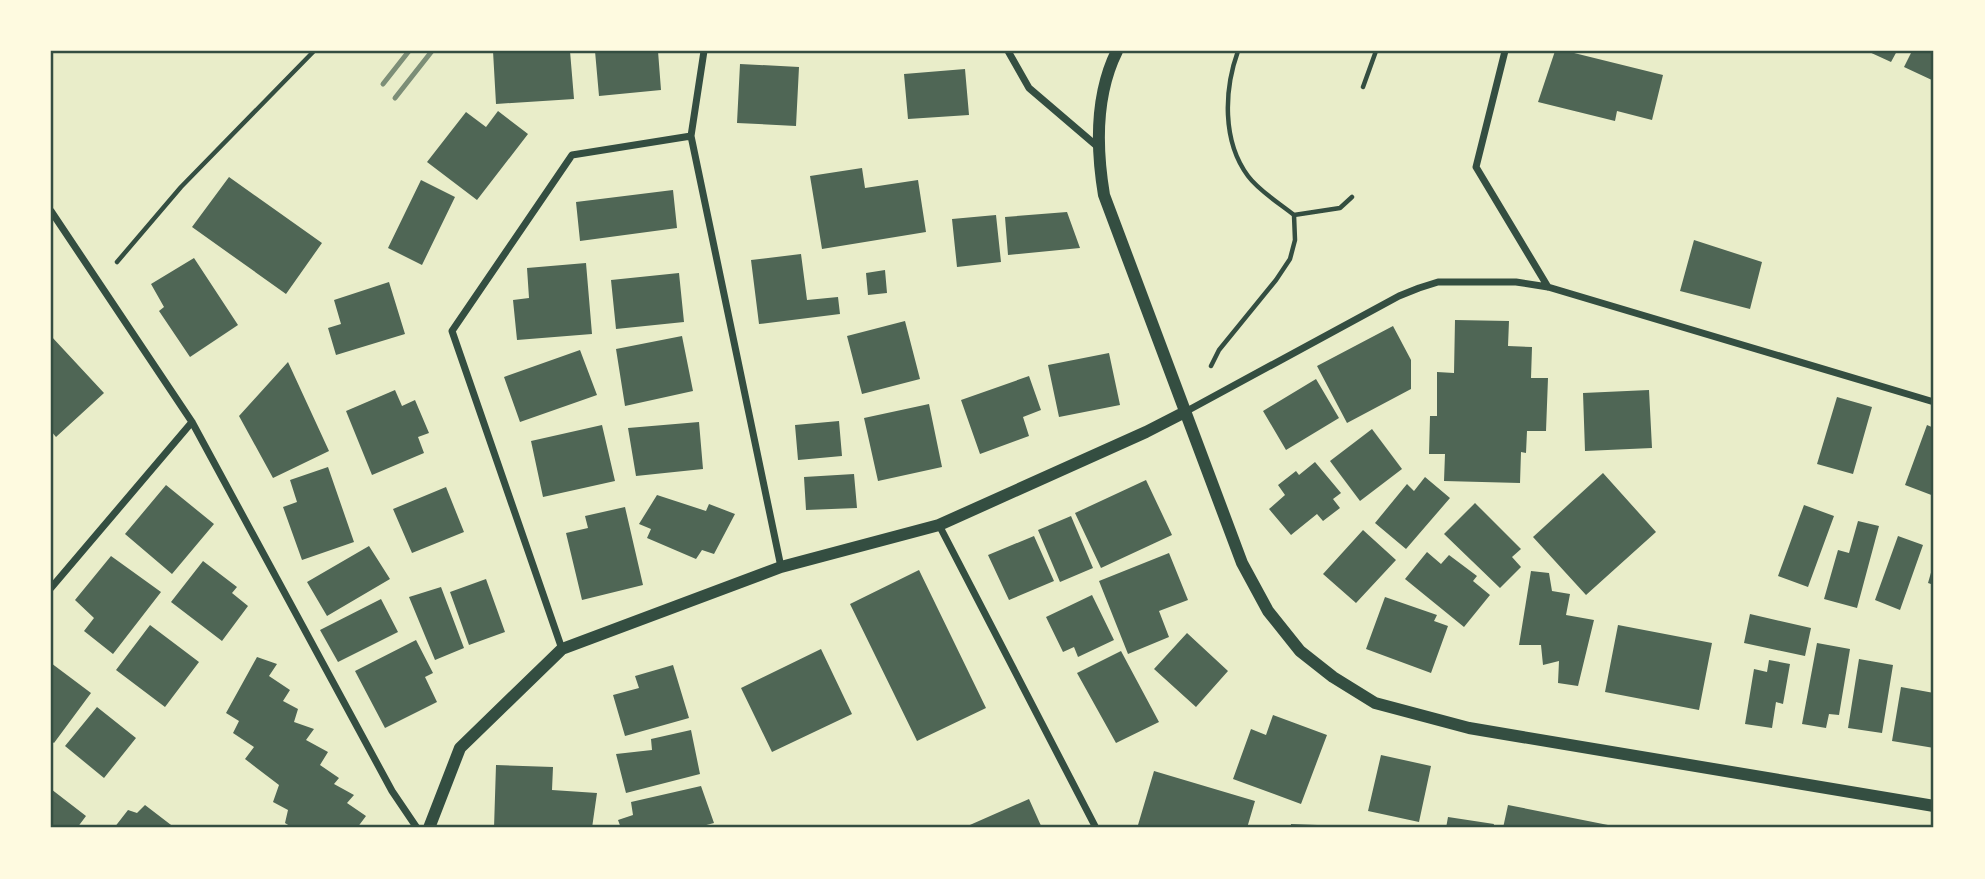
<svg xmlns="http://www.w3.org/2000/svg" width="1985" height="879" font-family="'PT Sans Narrow',sans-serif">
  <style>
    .building { fill: #4f6655 }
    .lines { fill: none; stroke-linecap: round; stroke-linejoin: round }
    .path { stroke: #344e41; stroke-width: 4.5 }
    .minor { stroke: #344e41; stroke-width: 7 }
    .tertiary { stroke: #344e41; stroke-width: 12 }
    .rail { stroke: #7c8e77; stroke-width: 5 }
    .neatline { fill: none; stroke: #344e41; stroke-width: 2.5 }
  </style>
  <rect width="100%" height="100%" fill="#e9edc9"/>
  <path class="building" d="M493,51H570L574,99L496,104Z
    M595,51H658L661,90L599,96Z
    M1555,51H1566L1663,75L1652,120L1617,111L1615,121L1538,102Z
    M1867,51H1897L1891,62Z
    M1912,51H1934V81L1904,67Z
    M740,64L799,67L796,126L737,123Z
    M965,69L969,115L908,119L904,74Z
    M498,111L528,134L477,200L427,162L466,112L486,127Z
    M862,168L865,188L918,180L926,232L822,249L810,176Z
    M229,177L322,243L286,294L192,227Z
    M421,180L455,197L422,265L388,248Z
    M673,190L677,228L580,241L576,202Z
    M1067,212L1080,248L1008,255L1005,217Z
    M996,215L1001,262L957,267L952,219Z
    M1694,240L1762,262L1750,309L1680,291Z
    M801,254L807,300L838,297L840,314L759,324L751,260Z
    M194,258L238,325L190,357L159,311L164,307L151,284Z
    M586,263L592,334L517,340L513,300L529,298L527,268Z
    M885,270L887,293L868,295L866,273Z
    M679,273L684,322L616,329L611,280Z
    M389,282L405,334L336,355L328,328L341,324L334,300Z
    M1455,320L1509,321L1508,346L1532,347L1531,378H1548L1546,431H1527L1526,453L1521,452L1520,483L1444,481L1445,454H1429L1430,416H1437V372L1454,373Z
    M905,321L920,379L862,394L847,336Z
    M1393,326L1411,360V389L1347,423L1317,366Z
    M51,336L104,393L56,437L51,431Z
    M682,336L693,391L625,406L616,349Z
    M580,350L597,395L520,422L504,377Z
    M1109,353L1120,405L1059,417L1048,365Z
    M288,362L329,451L273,478L239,416Z
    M1029,376L1041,410L1023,417L1029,436L980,454L961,400Z
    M1316,379L1339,418L1286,450L1263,411Z
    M395,390L402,406L415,400L429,433L418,437L424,453L372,475L346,411Z
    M1649,390L1652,448L1585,451L1583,393Z
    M1837,397L1872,407L1853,474L1817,464Z
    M929,404L942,467L878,481L864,418Z
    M839,421L842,456L798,460L795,425Z
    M699,422L703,469L636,476L628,428Z
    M602,425L615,481L543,497L531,441Z
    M1927,425L1934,428V496L1905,485Z
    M1372,429L1402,469L1360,501L1330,461Z
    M1315,462L1341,493L1333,499L1340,508L1323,521L1317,514L1291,535L1269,509L1285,495L1278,485L1296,471L1299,475Z
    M328,467L354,542L302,560L283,507L297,502L290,480Z
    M1603,473L1656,532L1586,595L1533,537Z
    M854,474L857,508L806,510L804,477Z
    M1425,477L1450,498L1406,549L1375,523L1407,484L1414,491Z
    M1146,480L1172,535L1101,568L1075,513Z
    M166,485L214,524L172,574L125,534Z
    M446,487L464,532L412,553L393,509Z
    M657,495L706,511L709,504L735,514L714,554L702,550L696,559L647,538L651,529L639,524Z
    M1475,503L1521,549L1512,557L1521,567L1500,588L1444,534Z
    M1804,505L1834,516L1808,587L1778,576Z
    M625,507L643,585L582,600L566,533L588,528L585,516Z
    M1071,516L1093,568L1060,582L1038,530Z
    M1858,521L1879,526L1857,608L1824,599L1838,550L1849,553Z
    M1363,530L1396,560L1356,603L1323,574Z
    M1034,536L1054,581L1009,600L988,555Z
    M1898,536L1923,545L1900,610L1875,600Z
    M369,546L390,579L327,616L307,582Z
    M1427,552L1441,564L1449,555L1477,576L1473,581L1490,595L1464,627L1405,579Z
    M1169,553L1188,600L1159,611L1169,637L1128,654L1099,581Z
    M111,556L161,592L113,654L84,631L94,618L75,600Z
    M203,561L237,587L232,593L248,606L222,641L171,602Z
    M1934,562V585L1928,583Z
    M919,570L986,708L917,741L850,604Z
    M1531,571L1549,573L1552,591L1570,594L1566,615L1594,620L1578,686L1558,683L1559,661L1543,665L1541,645H1519Z
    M486,579L505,632L469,645L450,592Z
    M441,587L464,648L435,660L409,597Z
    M1092,595L1114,640L1078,657L1074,647L1063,652L1046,617Z
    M1385,597L1437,615L1434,621L1448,626L1431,673L1366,649Z
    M381,599L398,632L338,662L320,630Z
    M1750,614L1811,628L1805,656L1744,643Z
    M150,625L199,662L165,707L116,670Z
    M1618,625L1712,643L1699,710L1605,692Z
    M1187,633L1228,671L1196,707L1154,669Z
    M416,640L433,673L425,677L437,702L385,728L355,671Z
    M1817,643L1850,649L1839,715L1829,714L1826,728L1802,724Z
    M821,649L852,714L772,752L741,688Z
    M1121,651L1159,722L1116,743L1077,673Z
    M257,657L277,664L269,676L290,690L283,701L298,709L294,722L314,729L306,740L328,752L320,765L339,778L334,784L354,795L347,803L366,816L357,828H293L285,823L288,810L273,802L279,785L245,759L254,747L233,733L239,721L226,713Z
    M1859,659L1893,665L1882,733L1848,728Z
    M1769,660L1790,664L1783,704L1776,702L1772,728L1745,724L1754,669L1767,672Z
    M51,663L91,693L54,743L51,741Z
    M673,665L689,718L625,736L613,695L639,688L635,676Z
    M1901,687L1934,693V748L1892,741Z
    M97,707L136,738L104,778L65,746Z
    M1273,715L1327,735L1301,804L1233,779L1251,729L1266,735Z
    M691,730L700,774L626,793L616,754L652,750L651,739Z
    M1381,755L1431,766L1419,822L1368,811Z
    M496,765L553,767L552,790L597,793L592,828H494Z
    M1154,771L1255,801L1247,828H1149L1138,825Z
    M701,786L714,823L695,828H621L618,820L633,815L631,802Z
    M51,789L86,816L77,828H51Z
    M1029,799L1042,828H963Z
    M145,805L175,828H114L128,810L137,813Z
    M1508,805L1618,827V828H1503Z
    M1448,817L1494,824L1493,828H1446Z
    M1291,824L1344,826L1343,828H1291Z"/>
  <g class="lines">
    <path class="path" d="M1363,87L1376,51
      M1294,215L1340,208L1352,197
      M117,262L181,187L314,51
      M1211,366L1219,350L1276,280L1290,259L1295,240L1294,215C1279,203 1259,191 1248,176C1222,141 1224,90 1238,51"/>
    <path class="minor" d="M704,51L691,136L781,567
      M1008,51L1029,88L1098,147
      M1505,51L1476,167L1548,287
      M51,211L192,422L392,791L417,828
      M1185,412L1399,296L1419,288L1438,282H1516L1548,287L1934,402
      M939,525L1096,828
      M51,588L192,422
      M562,649L452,331L572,155L691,136"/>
    <path class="tertiary" d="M1117,51C1095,95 1096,147 1104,195L1242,563L1268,611L1300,651L1333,677L1375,703L1469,728L1934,806
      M429,828L460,748L562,649L781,567L939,525L1146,432L1185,412"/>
    <path class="rail" d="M383,84L409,51
      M395,98L432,51"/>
  </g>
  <rect width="1985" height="879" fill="none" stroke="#fefae0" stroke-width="105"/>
  <rect x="52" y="52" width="1880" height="774" class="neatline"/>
</svg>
